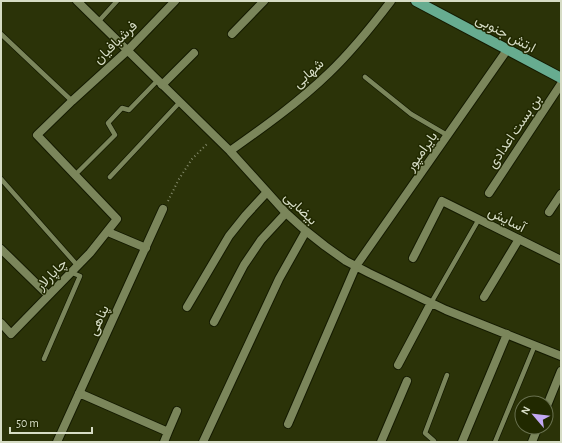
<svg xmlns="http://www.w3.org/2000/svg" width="562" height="443" font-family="'Alegreya Sans',Vazirmatn,sans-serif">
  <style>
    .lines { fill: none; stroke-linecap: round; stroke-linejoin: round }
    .lane-casing { stroke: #141a00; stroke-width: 6 }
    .street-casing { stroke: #141a00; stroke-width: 10 }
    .primary-casing { stroke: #141a00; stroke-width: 12 }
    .path { stroke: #858c6c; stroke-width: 2; stroke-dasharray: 1 3; stroke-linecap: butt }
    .lane { stroke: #7b865b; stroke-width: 4.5 }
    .street { stroke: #7b865b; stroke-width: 8 }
    .primary { stroke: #67ac90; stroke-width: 10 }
    .labels { text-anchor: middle; stroke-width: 3; stroke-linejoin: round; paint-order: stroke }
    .street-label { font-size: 14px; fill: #d6dcc5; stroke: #212900 }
  </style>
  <rect width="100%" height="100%" fill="#2b3308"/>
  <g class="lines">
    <g class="lane-casing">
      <path id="lane" d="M98,22L117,1
        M1,34L72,101
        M365,77L411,114L447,135
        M75,175L115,135L108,123L122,108L129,110L158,80
        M110,177L180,102
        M1,179L77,265
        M431,303L479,219
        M44,359L80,276L70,272
        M433,442L434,441L425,433L447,375
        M495,442L535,345"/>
    </g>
    <g class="street-casing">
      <path id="street" d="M77,1L230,151L286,213L306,231L325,246L346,261L369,273L446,310L561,356
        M232,34L264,1
        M162,85L194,53
        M230,151C264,127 299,102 329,73C352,51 372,26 391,1
        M489,193L561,84
        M549,212L561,194
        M108,232L146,248
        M1,249L48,295
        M413,258L442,201L561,260
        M484,297L519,239
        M187,307L229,236L245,216L267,192
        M214,322L244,265L261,240L286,213
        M1,323L11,334L90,253L117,219L37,135L72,101L127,51L175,1
        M398,365L431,303
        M79,393L168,432L164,442
        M546,408L561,371
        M288,424L356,266L507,50
        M168,432L177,411
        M57,442L163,209
        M203,442L279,279L306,231
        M381,442L407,381
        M462,442L507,334
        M532,442L538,427"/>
    </g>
    <g class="primary-casing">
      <path id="primary" d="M416,1L561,78"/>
    </g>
    <path class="path" d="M168,201L179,179L192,159L208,143"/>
    <use href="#lane" class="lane"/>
    <use href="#street" class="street"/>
    <use href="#primary" class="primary"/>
  </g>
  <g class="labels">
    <g class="street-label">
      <text transform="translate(506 33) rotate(28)" y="5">ارتش جنوبی</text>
      <text transform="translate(115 42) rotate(-44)" y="5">فرشبافیان</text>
      <text transform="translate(308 73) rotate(-42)" y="5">شهابی</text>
      <text transform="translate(514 131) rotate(-56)" y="5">بن بست اعدادی</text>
      <text transform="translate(421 151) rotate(-55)" y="5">بایرامپور</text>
      <text transform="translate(301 208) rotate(44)" y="5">بیضایی</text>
      <text transform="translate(507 219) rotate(27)" y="5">آسایش</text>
      <text transform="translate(51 274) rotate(-46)" y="5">چاپارلار</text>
      <text transform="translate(98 320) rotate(-65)" y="5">پناهی</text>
    </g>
  </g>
  <rect width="562" height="443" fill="none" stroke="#d6dcc5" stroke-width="4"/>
  <g transform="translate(534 415) rotate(298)"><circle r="19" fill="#212900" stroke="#69714f"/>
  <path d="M0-3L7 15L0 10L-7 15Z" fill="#c2a8f2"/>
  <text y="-6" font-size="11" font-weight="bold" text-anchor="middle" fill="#d6dcc5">N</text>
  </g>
  <path d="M10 427v6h82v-6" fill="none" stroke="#d6dcc5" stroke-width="2"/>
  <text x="16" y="427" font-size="12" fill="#d6dcc5" stroke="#212900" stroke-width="3" paint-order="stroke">50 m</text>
</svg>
